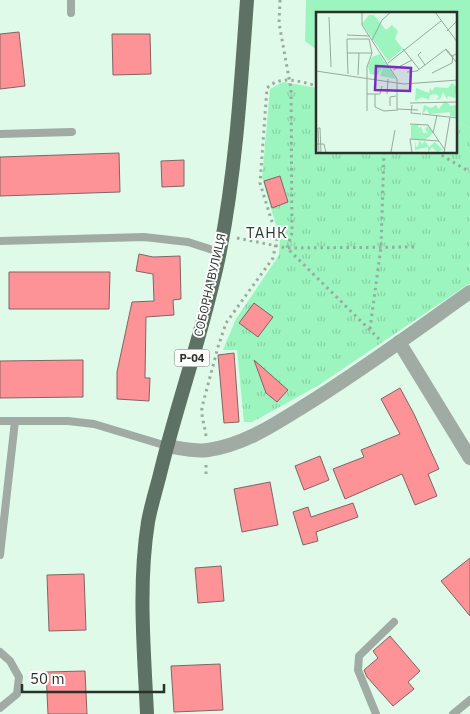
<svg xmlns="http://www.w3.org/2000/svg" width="470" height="714" font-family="'IBM Plex Sans',sans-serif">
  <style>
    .park { fill: url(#park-tufts) }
    .pitch { fill: #9cf4bf }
    .building { fill: #fd9396; stroke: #816565 }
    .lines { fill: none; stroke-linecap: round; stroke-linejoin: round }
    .path { stroke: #98ac9f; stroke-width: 3; stroke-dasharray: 2.5 4; stroke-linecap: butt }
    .service { stroke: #a0aba4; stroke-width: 8 }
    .minor { stroke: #a0aba4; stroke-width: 14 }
    .primary { stroke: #5d7164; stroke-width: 14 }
    .labels { text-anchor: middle; stroke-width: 4; stroke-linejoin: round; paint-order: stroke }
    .shield { fill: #fff; stroke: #68706b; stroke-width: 1 }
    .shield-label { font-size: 11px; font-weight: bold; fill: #28322b }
    .street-label { font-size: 12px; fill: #28322b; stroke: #fff }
    .quarter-label { font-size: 15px; letter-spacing: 1px; fill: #2a4033; stroke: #fff }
    .inset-road { fill: none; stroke: #96aa9c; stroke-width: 1 }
    .view { fill: #7b2cbf; fill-opacity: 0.15; stroke: #7b2cbf; stroke-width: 2.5 }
    .inset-edge { fill: none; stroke: #28322b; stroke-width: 2.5 }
  </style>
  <defs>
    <pattern id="park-tufts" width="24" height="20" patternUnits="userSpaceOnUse" patternTransform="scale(1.25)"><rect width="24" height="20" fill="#9cf4bf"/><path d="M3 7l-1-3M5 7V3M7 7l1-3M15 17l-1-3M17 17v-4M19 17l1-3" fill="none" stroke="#86d2a4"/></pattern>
  </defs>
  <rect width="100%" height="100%" fill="#dffae8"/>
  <path class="park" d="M283,82L317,88L318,152H456V122L470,128V283L319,385L252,422H244L237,350H223L236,319L279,255L280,239L262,178L270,89Z"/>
  <path class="pitch" d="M306,0H470V128L456,122V14H318L317,50L305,41Z"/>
  <path class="building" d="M19,32L25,86L0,89V34Z
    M112,34H150L151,74L113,75Z
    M119,153L120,192L0,196V157Z
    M184,160V186L162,187L161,161Z
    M280,176L288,202L272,208L264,181Z
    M139,254L153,257L180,256L181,299L173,300L174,315L146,317L145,378H150L149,401L117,399V372L132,302L154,301L153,274L136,271Z
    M9,272H110L109,309H9Z
    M254,303L273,317L258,337L239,323Z
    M234,353L239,422L224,423L218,355Z
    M83,360V397L0,398V361Z
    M254,360L288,390L277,402L266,393Z
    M400,388L414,414L439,469L428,474L437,496L415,505L402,474L345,499L333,469L364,457L361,450L400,434L381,399Z
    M320,456L329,480L304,490L295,466Z
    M270,482L278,525L242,532L234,489Z
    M353,503L358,517L316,532L318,541L303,545L293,512L308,507L311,517Z
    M470,558V616L441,581Z
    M221,566L224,601L198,603L195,568Z
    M84,574L86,630L49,631L47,575Z
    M390,636L420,671L408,682L414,689L393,706L367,677L364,670L378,658L373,651Z
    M220,664L223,710L174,712L171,666Z
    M85,671L87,714H48L46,672Z"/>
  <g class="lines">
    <path class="path" d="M280,0L279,23L291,89L292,233L287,248L379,339
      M436,152L470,172
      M237,238L287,248L414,247
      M370,329L381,247L384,152
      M206,436C205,426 201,418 202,407L218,347L226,323L273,258L277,238L260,183L267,88C282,74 300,82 318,86
      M206,474V465"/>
    <path class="service" d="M71,0V13
      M0,134L72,132
      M0,241L144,237L188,242L219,252
      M0,421H68L94,424L167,446
      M0,555L15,421
      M0,652L10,661L19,677L17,694L0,708
      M376,714L358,670L359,656L394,622
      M453,714L470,700"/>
    <path class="minor" d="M399,342L470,458
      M167,446C180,448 195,452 208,450C244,445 275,424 304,406C361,371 415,331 470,292"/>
    <path class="primary" d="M147,714C144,650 138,585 148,522C151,505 157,487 161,470C179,397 205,326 220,251C236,169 241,84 247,0"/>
  </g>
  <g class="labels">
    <rect class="shield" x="174.5" y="349.5" width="35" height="17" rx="4"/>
    <g class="shield-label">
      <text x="192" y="362">Р-04</text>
    </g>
    <g class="street-label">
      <text transform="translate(210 285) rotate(-77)" y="4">СОБОРНА ВУЛИЦЯ</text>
    </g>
    <g class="quarter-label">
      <text x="267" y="238">ТАНК</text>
    </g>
  </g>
  <g transform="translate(316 12)">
    <rect width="141" height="141" fill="#dffae8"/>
    <path d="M136,71L141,75L139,86L132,84L131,87L127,80L124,87L120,88L123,85L120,82L114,83L113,88L106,85L99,89L100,76L113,81L114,76L116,79L119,75L132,76ZM129,89L135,94L140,93L141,105L134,104V100L113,102L111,97L106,102L108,93L115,96L120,93L123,97ZM95,113H102L103,117L105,114L107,121H112L109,117L112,114L117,121L109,128L95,127ZM99,128L100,135L102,134L103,128L106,132L109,129L113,135L119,130L127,138L121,140L116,135L112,141V135L99,138Z" fill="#9cf4bf"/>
    <path d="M53,3H58L70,18L76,13L82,19L79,27L87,37L72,49L46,12Z" fill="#9cf4bf"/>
    <path d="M69,49L80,67L64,64Z" fill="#9cf4bf"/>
    <path d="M64,42L69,51L62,63L54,62L52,54L56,45Z" fill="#9cf4bf"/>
    <path class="inset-road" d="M46,0V13L81,67V97L102,98M119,0L142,31M13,5L15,55M131,19L142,8M31,23L54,24M56,28L66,8L75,0M87,37L103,57M130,38L142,52M105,40L102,43L109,53M31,41H56L53,27H31V32L32,62M72,51L125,9M77,58L96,48M0,59L88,72L142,68M91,60L101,59L130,37L136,44L142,41M116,61L136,51L137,44M42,63L43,41M51,82H64L66,74M59,82V95L68,99L82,98M71,82L72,67M94,91L142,90M96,93L95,101L105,102M74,94V85L80,84M51,99V55L56,41M106,102L142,106M94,112L112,113L129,138M2,116H4L5,141M2,116L3,141M117,121L121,103M0,132H8L10,141M75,140L79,118M67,141H95M96,141L94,127L123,129M128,141L134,105"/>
    <path class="view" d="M60,54L95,56L94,79L59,78Z"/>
    <rect width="141" height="141" class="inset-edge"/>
  </g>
  <path d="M22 684v8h142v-8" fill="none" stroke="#28322b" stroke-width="2.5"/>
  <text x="30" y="684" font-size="15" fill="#28322b" stroke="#ffffff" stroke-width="4" paint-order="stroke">50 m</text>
</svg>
